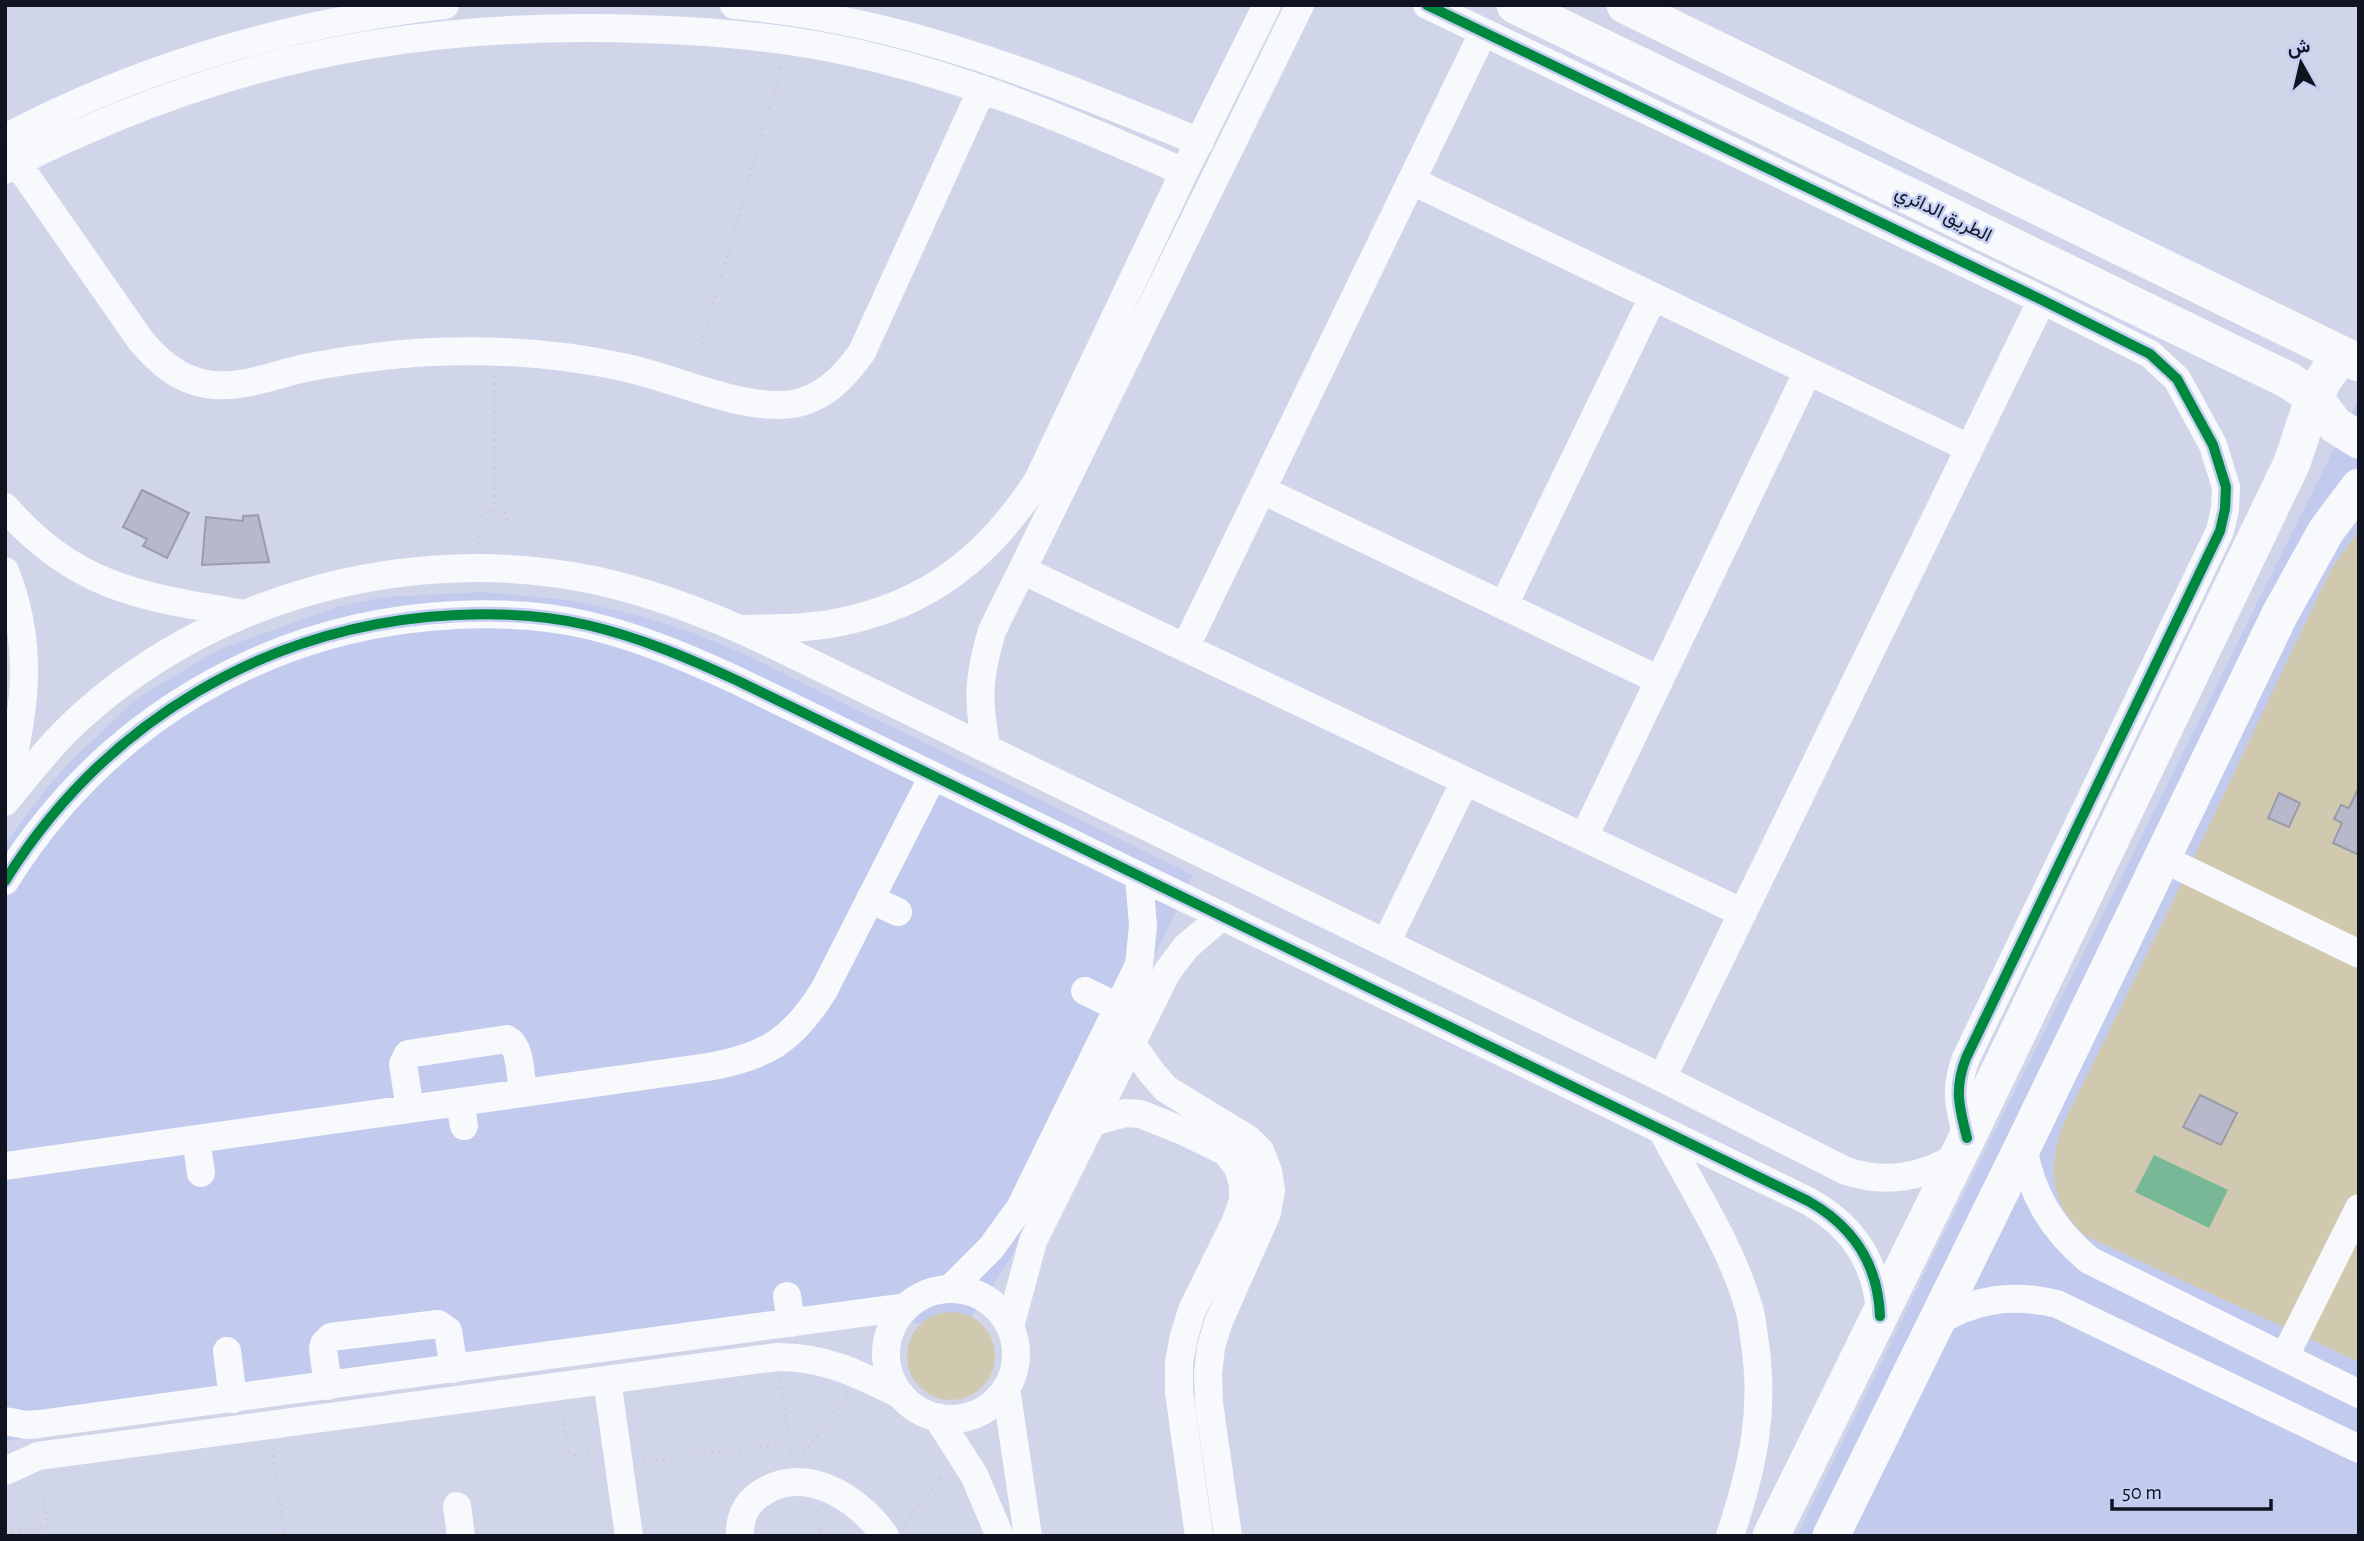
<svg xmlns="http://www.w3.org/2000/svg" width="2364" height="1541" font-family="'Alegreya Sans',Vazirmatn,sans-serif">
  <style>
    .built { fill: #c2cbed }
    .green { fill: #d0c8af }
    .water { fill: #78b897 }
    .building { fill: #b7b8c9; stroke: #9a9bab; stroke-width: 2 }
    .lines { fill: none; stroke-linecap: round; stroke-linejoin: round }
    .path { stroke: #cdced5; stroke-width: 3.5; stroke-dasharray: 2 5; stroke-linecap: butt }
    .minor { stroke: #f8f9fc; stroke-width: 28 }
    .major { stroke: #f8f9fc; stroke-width: 37 }
    .cycleway-casing { stroke: #c5cff4; stroke-width: 15 }
    .cycleway { stroke: #00873e; stroke-width: 10 }
    .labels { text-anchor: middle; stroke-width: 5; stroke-linejoin: round; paint-order: stroke }
    .street-label { font-size: 19px; fill: #101320; stroke: #c5cff4 }
  </style>
  <rect width="100%" height="100%" fill="#d0d5ea"/>
  <path class="built" d="M2359,398V1536H1797L1938,1246Z
    M484,592L577,601L644,617L694,633L744,654L1193,875L1009,1261L956,1339L926,1325L910,1322L883,1323L5,1441V844L49,785L73,759L136,699L220,649L337,607L384,597Z"/>
  <path class="green" d="M2359,530V1362L2086,1236C2049,1204 2048,1168 2063,1124L2173,901L2330,571Z
    M907 1356a44 44 0 1 1 88 0a44 44 0 1 1-88 0Z"/>
  <path class="water" d="M2154,1155L2228,1190L2209,1228L2135,1192Z"/>
  <path class="building" d="M142,490L189,513L167,558L143,546L147,539L123,527Z
    M258,515L269,562L202,565L206,517L243,521V516Z
    M2359,787V855L2333,843L2342,823L2334,819L2341,805L2349,808Z
    M2279,793L2300,803L2289,827L2268,818Z
    M2200,1095L2237,1113L2221,1145L2183,1127Z"/>
  <g class="lines">
    <path class="path" d="M696,365L782,63
      M494,511L495,374
      M479,545L481,513L486,511L504,512L507,515L506,545
      M780,1380L792,1459
      M562,1410L568,1452L574,1455L594,1453
      M272,1448L284,1536
      M800,1459L848,1394
      M642,1462L790,1443
      M817,1510L821,1536
      M905,1523L944,1474
      M5,1534L47,1527L41,1479"/>
    <path class="minor" d="M734,5C903,19 1046,79 1200,142
      M1427,5L2042,300L2150,354L2177,379L2213,445L2226,487L2225,509L2220,531L1966,1058C1954,1089 1959,1106 1967,1138
      M5,138C141,66 293,22 445,5
      M17,163L141,341C159,362 178,379 206,384C239,390 273,375 305,368C347,360 389,354 432,352C497,349 564,354 627,368C677,379 743,411 792,404C824,399 845,376 862,352L982,89
      M5,170C41,149 79,133 117,117C290,46 455,23 641,29C713,31 784,37 855,53C971,79 1076,124 1184,172
      M1412,181L1969,448
      M1262,490L1659,680
      M5,507C77,589 143,597 245,614
      M1022,570L1743,913
      M5,571C37,652 23,715 5,796
      M1504,605L1653,297
      M744,629C776,628 808,629 840,622C930,604 990,555 1038,480L1184,172L1267,5
      M1185,648L1483,33
      M987,749C977,701 978,679 992,631L1300,5
      M5,802C26,776 47,749 71,726C207,596 411,542 594,580C654,593 713,616 768,642L1662,1078L1846,1171C1886,1184 1922,1178 1958,1156
      M1584,837L1808,371
      M2162,858L2359,954
      M5,881C104,722 268,624 456,615C499,613 545,615 587,625C639,637 688,658 736,680L1808,1201C1853,1226 1878,1264 1880,1316
      M870,899L898,912
      M1386,943L1465,781
      M1085,991L1118,1007
      M1132,1045L1152,1073L1166,1089L1248,1139L1260,1151L1268,1171L1271,1190L1267,1213L1219,1321L1211,1347L1208,1374L1209,1403L1228,1536
      M1662,1078L2042,300
      M460,1102L464,1126
      M410,1109L403,1064L408,1054L507,1039C522,1047 520,1078 523,1093
      M1093,1122L1125,1113L1140,1114L1183,1131L1226,1152L1238,1167L1243,1185V1201L1235,1223L1192,1310L1184,1336L1179,1362V1392L1199,1536
      M1663,1132C1693,1189 1730,1244 1748,1305C1752,1315 1752,1326 1754,1337C1766,1410 1753,1466 1730,1536
      M196,1139L201,1173
      M2023,1146C2031,1194 2052,1229 2089,1260L2359,1394
      M5,1166L708,1067C766,1057 793,1040 824,990L933,776
      M950,1289L991,1248L1020,1208L1139,965L1143,926L1139,876
      M886 1354a65 65 0 1 1 130 0a65 65 0 1 1-130 0Z
      M787,1296L791,1323
      M1935,1323C1974,1299 2012,1293 2057,1304L2359,1449
      M1010,1327L1033,1241L1167,972L1186,947L1222,916
      M227,1351L233,1399
      M2285,1356L2359,1208
      M607,1380L629,1536
      M328,1386L323,1349L324,1344L331,1337L438,1324L448,1331L454,1369
      M1006,1388L1028,1536
      M937,1417L974,1475L1000,1536
      M5,1421L26,1425L39,1424L906,1307
      M5,1471L38,1456L777,1357C826,1357 858,1374 901,1395
      M457,1506L461,1536
      M740,1536C739,1519 746,1503 760,1494C804,1463 859,1498 885,1536"/>
    <path class="major" d="M1515,5L2288,380L2315,398L2335,425L2359,440
      M1625,5L2359,363
      M1771,1536L1967,1138L2291,465C2305,429 2313,380 2344,356
      M1831,1536L2023,1146L2280,614L2326,531L2359,487"/>
    <g class="cycleway-casing">
      <path id="cycleway" d="M1427,5L2042,300L2150,354L2177,379L2213,445L2226,487L2225,509L2220,531L1966,1058C1954,1089 1959,1106 1967,1138
        M5,881C104,722 268,624 456,615C499,613 545,615 587,625C639,637 688,658 736,680L1808,1201C1853,1226 1878,1264 1880,1316"/>
    </g>
    <use href="#cycleway" class="cycleway"/>
  </g>
  <g class="labels">
    <g class="street-label">
      <text transform="translate(1944 213) rotate(26)" y="7">الطريق الدائري</text>
    </g>
  </g>
  <rect width="2364" height="1541" fill="none" stroke="#101320" stroke-width="14"/>
  <g transform="translate(2301 63) rotate(352)" stroke="#c5cff4" stroke-width="5" paint-order="stroke">
  <path d="M0-5L12 26L0 18L-12 26Z" fill="#101320"/>
  <text y="-10" font-size="19" font-weight="bold" text-anchor="middle" fill="#101320">ش</text>
  </g>
  <path d="M2112 1499v10h159v-10" fill="none" stroke="#101320" stroke-width="3.5"/>
  <text x="2122" y="1499" font-size="21" fill="#101320" stroke="#c5cff4" stroke-width="5" paint-order="stroke">50 m</text>
</svg>
